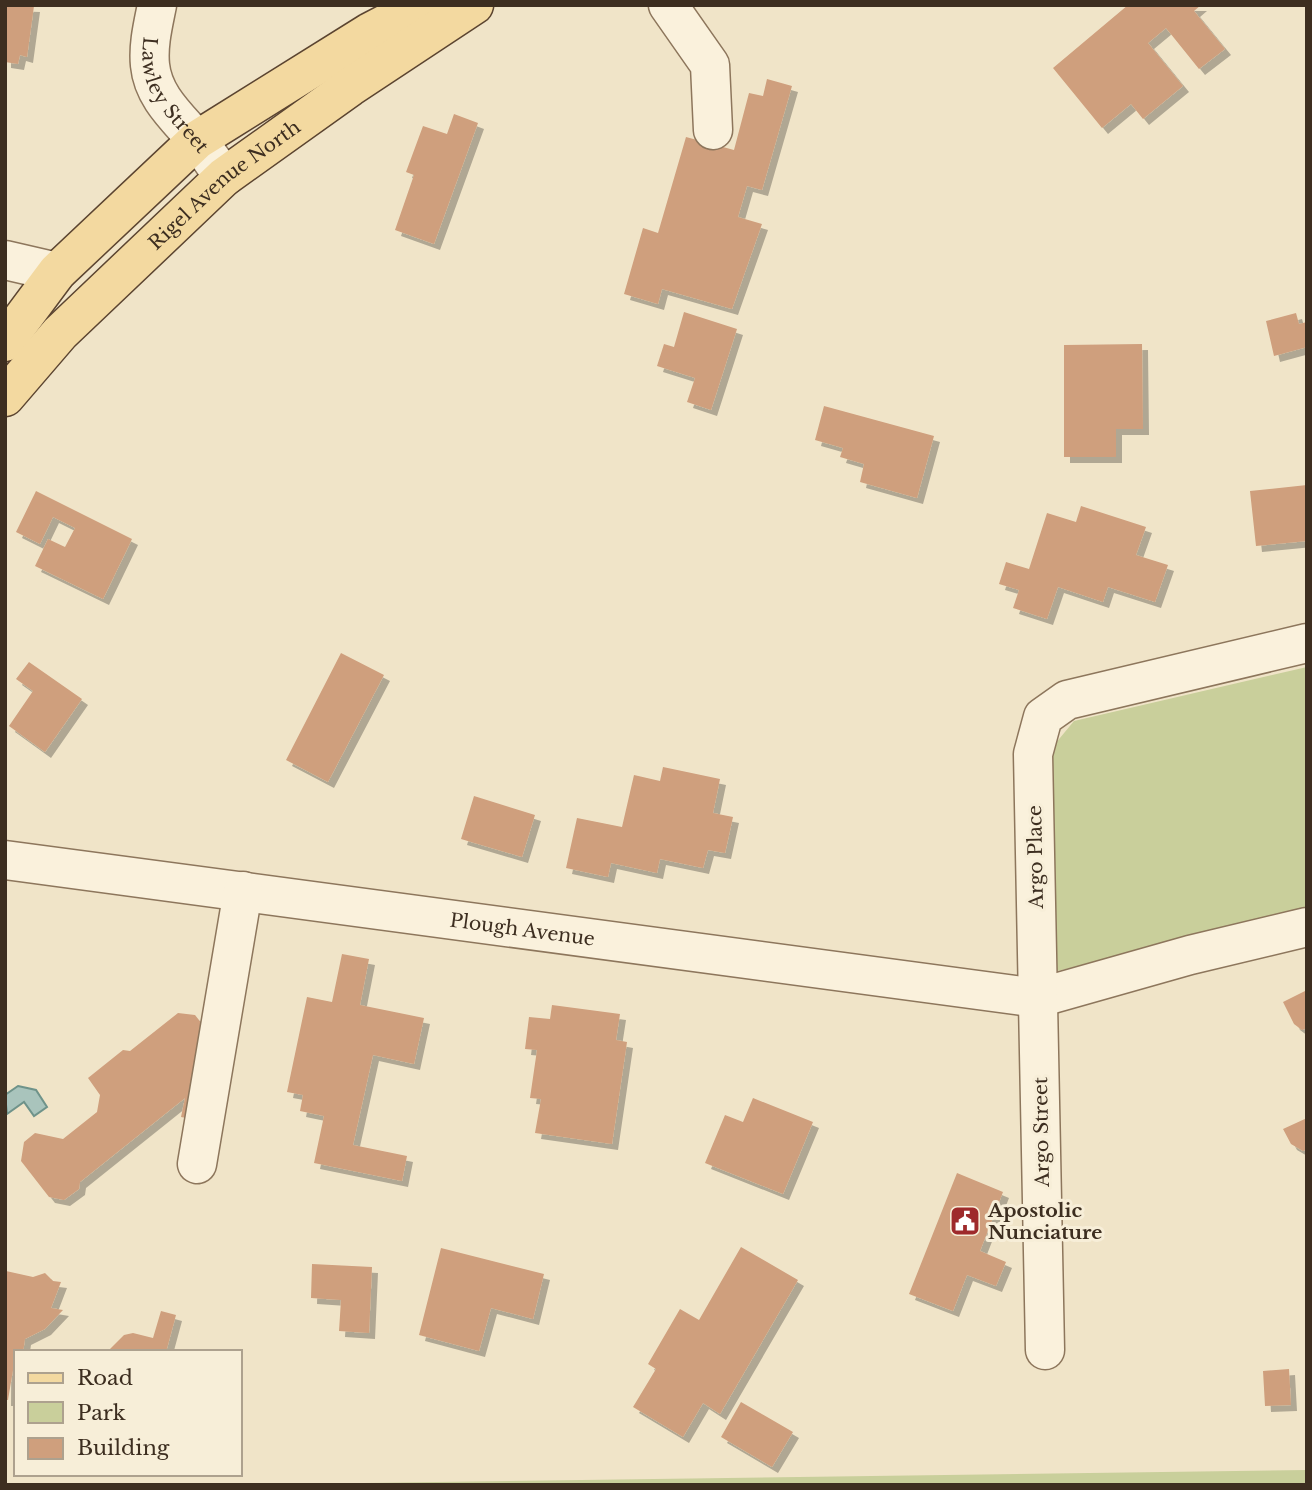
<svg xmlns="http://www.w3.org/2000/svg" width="1312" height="1490" font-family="'Libre Baskerville',serif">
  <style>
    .green { fill: #c9cf9b }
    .water { fill: #a9c4bc; stroke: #6f938a; stroke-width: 2 }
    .building { fill: #cf9f7d; filter: url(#shadow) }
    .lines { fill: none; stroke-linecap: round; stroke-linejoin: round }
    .minor-casing { stroke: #8d765c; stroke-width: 41 }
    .major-casing { stroke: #5b4430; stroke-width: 41 }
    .minor { stroke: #faf1dc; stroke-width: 38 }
    .major { stroke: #f3d9a0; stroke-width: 38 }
    .labels { text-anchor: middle; stroke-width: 6; stroke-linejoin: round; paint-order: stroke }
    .street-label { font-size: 19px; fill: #3d2e20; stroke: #f7eed8 }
    .poi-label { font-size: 19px; font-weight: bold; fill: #3d2e20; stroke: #f7eed8; text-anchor: start }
  </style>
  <defs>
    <filter id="shadow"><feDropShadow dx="6" dy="6" stdDeviation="0" flood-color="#0004"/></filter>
  </defs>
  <rect width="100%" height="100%" fill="#f0e4c8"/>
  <path class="green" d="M1307,667V913L1057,971L1050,750L1074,721Z
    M1307,1470V1485H213Z"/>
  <path class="water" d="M18,1086L36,1090L47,1107L34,1116L24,1102L7,1114L5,1095Z"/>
  <path class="building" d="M5,5L34,6L27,57L20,55L18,64L5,62Z
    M1128,5H1201L1194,11L1225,49L1199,69L1166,28L1148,43L1183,86L1143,119L1131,104L1102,128L1053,68Z
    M767,79L792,86L762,190L747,186L738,217L762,224L732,309L662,289L658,304L624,294L643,228L658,233L686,137L734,150L749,93L763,96Z
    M454,114L478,123L434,244L395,230L414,175L406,172L423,126L447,134Z
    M684,312L737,329L711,410L687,402L695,378L657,366L664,344L674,347Z
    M1296,313L1299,324L1307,322V347L1274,356L1266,321Z
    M1142,344L1143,429H1116V457H1064V345Z
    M824,406L934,436L917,498L860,482L864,464L840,457L843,448L815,440Z
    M1307,485V541L1256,546L1250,491Z
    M36,491L132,539L103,599L35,566L48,539L65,547L75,528L53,517L40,544L16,532Z
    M1081,506L1146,527L1136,555L1168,565L1155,602L1108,587L1103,602L1058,587L1047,619L1013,608L1019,590L999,584L1006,562L1029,569L1047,513L1076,522Z
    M341,653L384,675L328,782L286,760Z
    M29,662L82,699L45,752L9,726L33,691L16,679Z
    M663,767L720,779L713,813L733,817L725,853L708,850L703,868L660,859L657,873L611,863L608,877L566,868L577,818L622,827L634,775L660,781Z
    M474,796L535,815L522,857L461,839Z
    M342,954L369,959L360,1005L424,1018L414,1064L373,1055L353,1145L407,1156L402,1181L314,1163L324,1116L300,1111L303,1095L287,1092L307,997L332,1002Z
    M1307,990V1028L1302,1030L1294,1024L1283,1002Z
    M552,1005L620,1014L616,1040L627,1042L612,1144L535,1133L541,1099L530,1098L537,1050L525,1049L529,1017L550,1019Z
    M178,1013L195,1015L214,1039L195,1054L210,1073L201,1121L181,1117L185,1098L80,1182L79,1189L64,1200L49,1197L21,1161L24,1142L35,1133L63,1139L97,1112L100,1095L88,1078L123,1050L130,1051Z
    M753,1098L813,1122L783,1194L705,1163L725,1115L743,1122Z
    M1307,1118V1149L1303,1151L1291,1144L1283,1129Z
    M957,1173L1003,1192L980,1251L1006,1262L996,1286L967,1275L953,1311L909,1294Z
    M741,1247L798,1280L720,1414L703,1403L683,1437L633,1407L656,1369L648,1364L680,1309L699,1320Z
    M441,1248L544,1274L533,1319L491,1308L479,1351L419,1335Z
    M312,1264L372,1267L369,1333L339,1331L341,1300L311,1298Z
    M6,1271L33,1277L45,1273L53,1281L61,1282L51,1308L63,1310L45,1329L25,1339L23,1352H16L8,1400H5Z
    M161,1311L176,1315L166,1352H107L124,1335L133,1333L153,1338Z
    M1289,1369L1291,1405L1265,1406L1263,1371Z
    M741,1402L793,1432L772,1467L721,1437Z"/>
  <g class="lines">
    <g class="minor-casing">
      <g id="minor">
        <path id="s1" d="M157,5C153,25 148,45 150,65C153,96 176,116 195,138C206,150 214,164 224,177"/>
        <path d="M668,5L710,65L713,130"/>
        <path d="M5,260L57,272"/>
        <path id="s2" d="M5,860L1038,998L1190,955L1307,927"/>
        <path d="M197,1164L243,891"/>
        <path d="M1045,1350L1033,754L1043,717L1067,700L1307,643"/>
      </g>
    </g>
    <g class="major-casing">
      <g id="major">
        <path d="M5,342L57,272L197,140L370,32L422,5"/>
        <path id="s3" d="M5,397L60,333L224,177L350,87L474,5"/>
      </g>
    </g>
    <use href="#minor" class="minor"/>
    <use href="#major" class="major"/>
  </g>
  <defs>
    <g id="civic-square" transform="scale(1.575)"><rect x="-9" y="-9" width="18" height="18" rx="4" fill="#9e2a2b" stroke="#f7eed8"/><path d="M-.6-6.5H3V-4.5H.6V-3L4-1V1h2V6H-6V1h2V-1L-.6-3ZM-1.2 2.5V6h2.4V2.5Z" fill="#fff"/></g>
  </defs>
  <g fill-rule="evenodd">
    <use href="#civic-square" x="965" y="1221"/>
  </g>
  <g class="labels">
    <g class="street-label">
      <text dy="7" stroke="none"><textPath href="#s1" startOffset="98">Lawley Street</textPath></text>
      <text dy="7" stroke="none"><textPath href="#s3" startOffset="306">Rigel Avenue North</textPath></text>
      <text transform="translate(1035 857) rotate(-91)" y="7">Argo Place</text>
      <text dy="7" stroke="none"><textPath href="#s2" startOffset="522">Plough Avenue</textPath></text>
      <text transform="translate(1041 1132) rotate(-91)" y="7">Argo Street</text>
    </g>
    <g class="poi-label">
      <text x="988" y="1217">Apostolic<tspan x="988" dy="22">Nunciature</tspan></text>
    </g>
  </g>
  <rect width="1312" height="1490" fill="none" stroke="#3d2e20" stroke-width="14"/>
  <rect x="14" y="1350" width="228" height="126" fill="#f7eed8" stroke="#ada18e" stroke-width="2"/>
  <rect x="28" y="1373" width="35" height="10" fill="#f3d9a0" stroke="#ada18e" stroke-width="2"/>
  <text x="77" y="1385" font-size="21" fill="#3d2e20">Road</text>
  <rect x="28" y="1402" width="35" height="21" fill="#c9cf9b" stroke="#ada18e" stroke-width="2"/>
  <text x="77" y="1420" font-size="21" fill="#3d2e20">Park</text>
  <rect x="28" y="1438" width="35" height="21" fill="#cf9f7d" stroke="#ada18e" stroke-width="2"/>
  <text x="77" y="1455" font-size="21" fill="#3d2e20">Building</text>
</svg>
